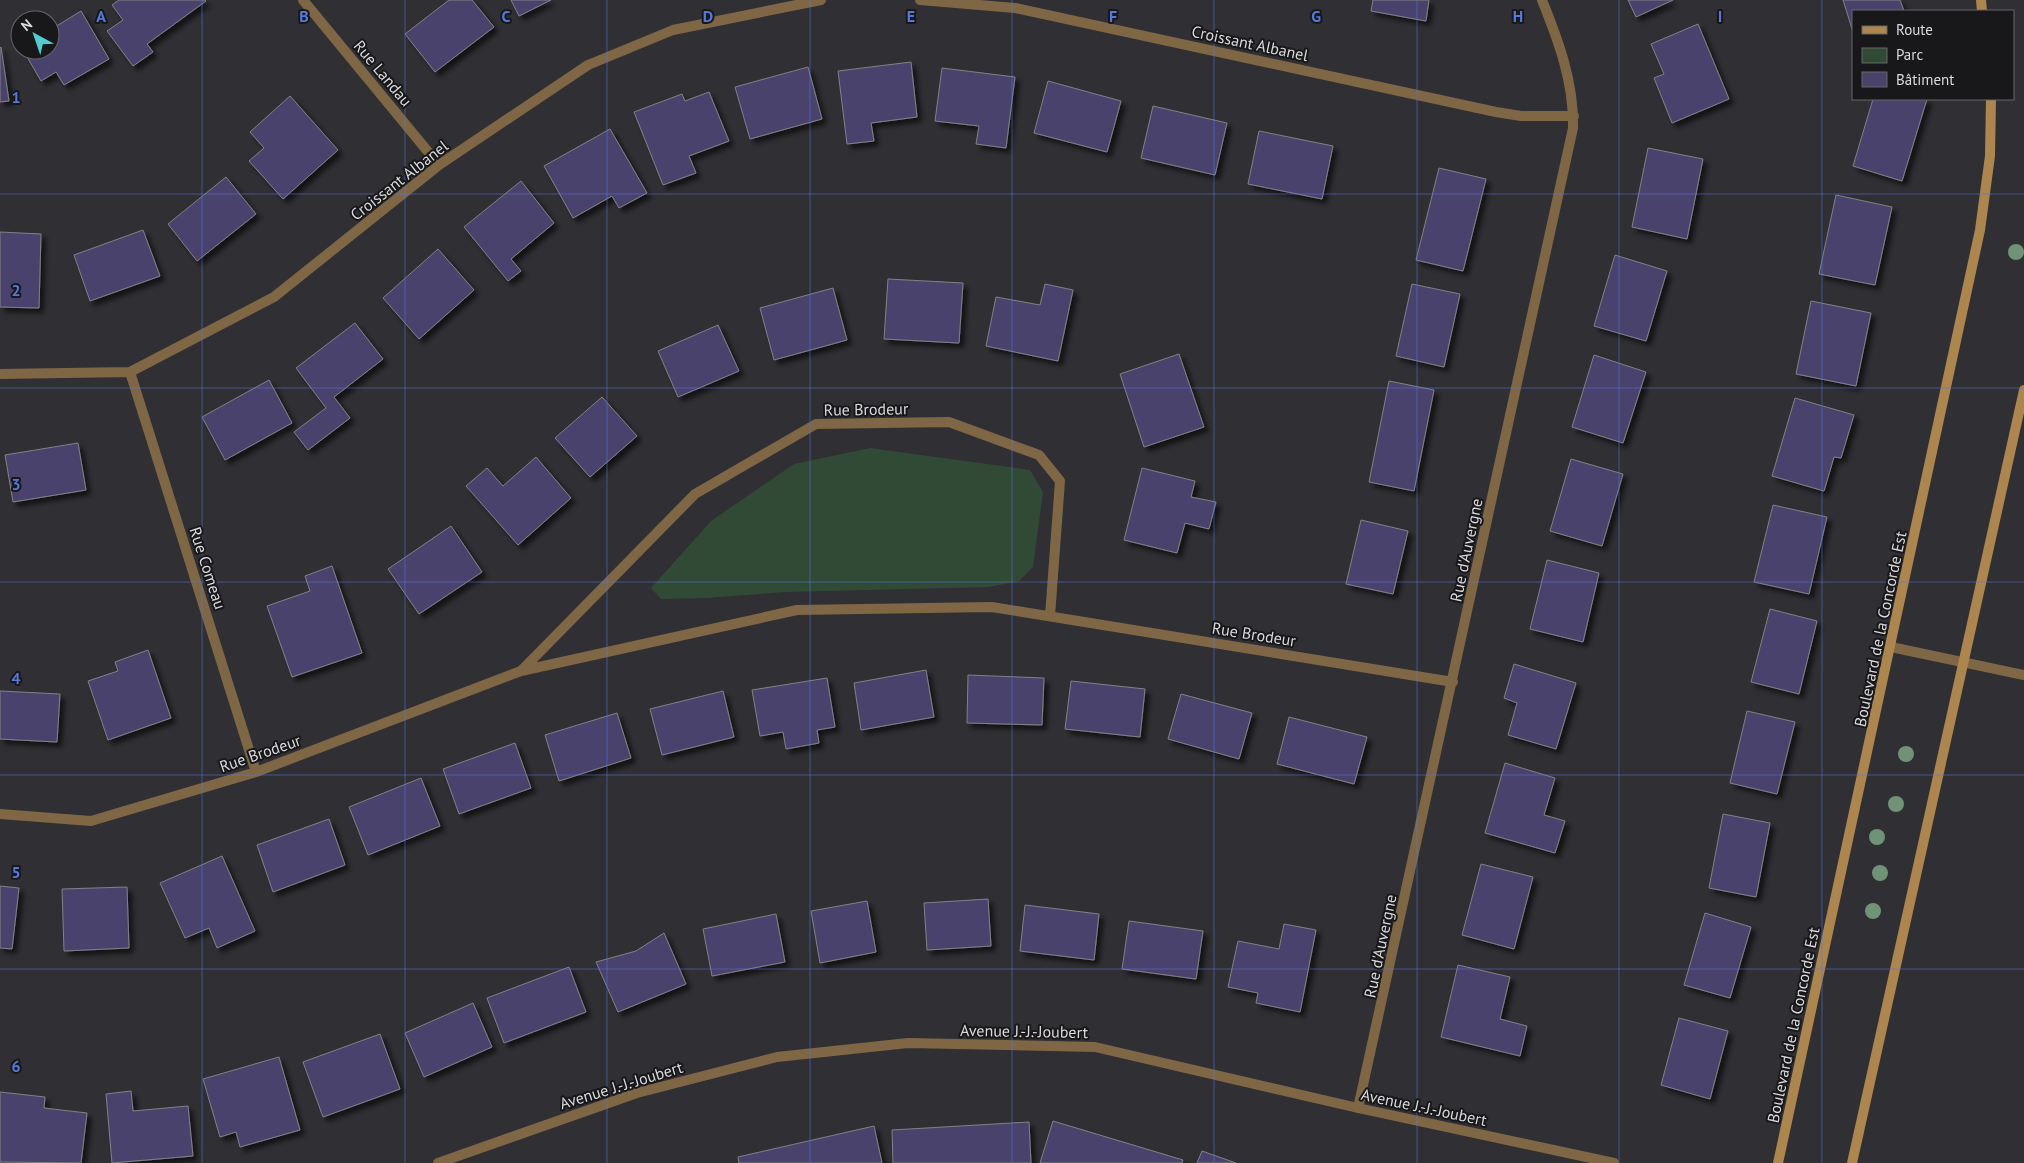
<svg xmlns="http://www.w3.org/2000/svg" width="2024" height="1163" font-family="'PT Sans',sans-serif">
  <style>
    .green { fill: #314a35 }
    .building { fill: #4a436c; stroke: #818186; filter: url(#shadow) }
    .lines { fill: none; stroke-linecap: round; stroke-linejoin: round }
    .lane { stroke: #7f6745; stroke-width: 10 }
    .street { stroke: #7f6745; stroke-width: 10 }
    .secondary { stroke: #ac864e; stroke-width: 10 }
    .tree { fill: #709378 }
    .grid { fill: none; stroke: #5678da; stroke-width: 1; stroke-opacity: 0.55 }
    .labels { text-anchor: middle; stroke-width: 4; stroke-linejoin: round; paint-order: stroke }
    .street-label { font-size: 16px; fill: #dadadd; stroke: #18181a }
    .grid-label { font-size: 16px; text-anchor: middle; font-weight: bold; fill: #5678da; stroke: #18181a; stroke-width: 4; stroke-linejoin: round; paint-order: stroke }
  </style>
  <defs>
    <filter id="shadow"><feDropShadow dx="4.5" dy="4.5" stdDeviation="2.5" flood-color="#0009"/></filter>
  </defs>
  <rect width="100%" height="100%" fill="#302f34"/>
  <path class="green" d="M870,448L1030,470L1043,492L1033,567L1019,581L989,587L786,592L706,598L661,599L651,588L711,521L794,464Z"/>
  <path class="building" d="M119,0H205L206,1L147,44L153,52L133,66L107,31L123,20L112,5Z
    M449,0H472L494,27L435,72L405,34Z
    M511,0H551L519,16Z
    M1373,0H1429L1426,21L1371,11Z
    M1628,0H1673L1636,17Z
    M1843,0H1900L1904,11H1853V32Z
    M81,11L109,59L64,85L56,72L41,81L23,50H50V30Z
    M1698,24L1729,99L1672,123L1654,78L1664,74L1651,44Z
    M1,47L9,101L0,102V48Z
    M911,62L917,117L871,123L874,141L847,144L838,71Z
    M808,67L822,119L750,139L735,87Z
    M942,68L1015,77L1006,148L976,144L979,126L935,121Z
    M1048,81L1121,101L1107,152L1034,133Z
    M709,92L729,141L689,156L696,173L663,185L634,112L682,94L685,101Z
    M290,96L338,150L283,199L249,161L264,148L250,132Z
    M1873,99H1927L1902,181L1853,166Z
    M1153,106L1227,123L1215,175L1141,158Z
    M610,129L647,193L619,208L612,196L573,218L544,166Z
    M1259,131L1333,146L1322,199L1248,184Z
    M1648,148L1703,159L1687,239L1632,227Z
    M1439,168L1486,179L1463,271L1416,260Z
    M226,177L256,214L197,261L168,224Z
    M521,181L554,223L511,259L521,271L508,281L464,227Z
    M1836,195L1892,207L1875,285L1819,274Z
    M143,230L160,276L90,301L74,255Z
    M0,232L41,234L39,308L0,307Z
    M438,249L474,290L419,339L383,298Z
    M1615,255L1667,271L1646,341L1594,326Z
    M888,279L963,283L959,343L884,339Z
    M1045,284L1073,290L1058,361L986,346L996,297L1040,305Z
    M1412,284L1460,294L1444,367L1396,356Z
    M833,288L847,340L774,360L760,308Z
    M1811,301L1871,313L1856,386L1796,374Z
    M355,323L383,359L334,397L350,418L308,450L294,432L326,408L296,368Z
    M718,325L739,371L678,397L658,351Z
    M1179,354L1204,427L1144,447L1120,374Z
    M1594,355L1646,372L1623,443L1572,427Z
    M269,380L292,423L225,460L202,417Z
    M1389,381L1434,390L1414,491L1369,482Z
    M602,397L637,436L590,477L555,438Z
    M1795,398L1854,415L1841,458L1834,457L1824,491L1772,476Z
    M78,443L86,490L13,502L5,455Z
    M536,457L571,498L518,545L466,486L487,468L503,486Z
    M1571,459L1623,474L1602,546L1550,531Z
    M1142,468L1195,481L1191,497L1216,502L1209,529L1185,523L1177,553L1124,540Z
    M1773,505L1827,517L1809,594L1754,582Z
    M1361,520L1408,531L1393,594L1346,584Z
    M451,526L482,572L419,614L388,569Z
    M1547,560L1599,573L1583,642L1530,629Z
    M332,566L362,653L292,677L267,606L310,591L305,576Z
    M1770,609L1817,621L1799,694L1751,682Z
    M148,650L171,718L108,740L88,681L118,671L115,662Z
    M1514,664L1576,683L1556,749L1508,735L1517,703L1504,698Z
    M926,670L934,717L861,730L854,683Z
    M968,675L1044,678L1042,725L967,723Z
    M827,678L835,727L817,730L819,743L786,749L783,732L760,736L752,690Z
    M1071,681L1145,689L1140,737L1065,729Z
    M0,691L60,694L57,742L0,739Z
    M723,691L734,737L662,755L650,709Z
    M1181,694L1252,713L1239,759L1168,739Z
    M1747,711L1795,722L1777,794L1730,783Z
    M617,713L631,758L559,781L545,735Z
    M1289,717L1367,737L1354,784L1277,764Z
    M515,743L531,788L459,814L443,769Z
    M1505,763L1555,778L1544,815L1565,821L1555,853L1485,833Z
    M421,778L440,826L368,855L349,807Z
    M1723,814L1770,823L1756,897L1709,888Z
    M329,819L345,865L273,892L257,845Z
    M222,856L255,931L217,948L209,928L185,938L160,883Z
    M1481,864L1533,877L1514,949L1462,935Z
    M0,886L19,888L12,949L0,948Z
    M127,887L129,948L64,951L62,889Z
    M988,899L991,946L927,950L924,903Z
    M867,901L876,952L820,963L811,911Z
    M1025,905L1099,914L1094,960L1020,951Z
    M1705,913L1751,927L1730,998L1684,985Z
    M776,914L785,962L712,976L703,929Z
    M1129,921L1203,931L1196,979L1122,969Z
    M1284,924L1316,930L1300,1012L1256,1003L1258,993L1228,987L1238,941L1279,949Z
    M664,933L686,984L618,1012L596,962L636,951Z
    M1458,965L1510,977L1500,1019L1527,1026L1520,1056L1441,1037Z
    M569,967L586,1012L504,1043L487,998Z
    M473,1003L492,1047L424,1077L405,1033Z
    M1679,1018L1728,1031L1710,1099L1661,1085Z
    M380,1034L400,1089L323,1117L303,1062Z
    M279,1057L300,1130L240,1147L236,1132L220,1137L203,1079Z
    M131,1091L133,1111L188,1106L193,1156L112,1163L106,1094Z
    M0,1092L45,1097L44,1108L87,1113L81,1163L0,1162Z
    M1053,1121L1183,1160L1182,1163H1040Z
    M1029,1122L1031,1163H893L892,1130Z
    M874,1126L882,1163H739L738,1157Z
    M1202,1151L1236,1163H1197Z"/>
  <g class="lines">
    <path class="lane" d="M1891,647L2024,675"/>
    <path class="street" d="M303,0L439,165
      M920,0L1015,8L1496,112L1521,116H1574
      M130,372L256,772
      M0,374L130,372L274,297L439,165L588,65L673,30L821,0
      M521,671L695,494L816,424L949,422L1039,455L1060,481L1050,616
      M0,814L91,821L256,772L521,671L797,610L992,607L1453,682
      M1358,1108L1573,128C1574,83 1559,42 1542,0
      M438,1163L637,1093L777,1057L908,1043L1095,1047L1358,1108L1614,1163"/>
    <path class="secondary" d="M1981,0L1982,11
      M1778,1163L1980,230L1990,156L1991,99
      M1852,1163L2024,390"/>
  </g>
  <g class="tree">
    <circle cx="2016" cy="252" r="8"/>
    <circle cx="1906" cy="754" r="8"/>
    <circle cx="1896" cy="804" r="8"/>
    <circle cx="1877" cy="837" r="8"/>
    <circle cx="1880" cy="873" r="8"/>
    <circle cx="1873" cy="911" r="8"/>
  </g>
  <path class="grid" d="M202,0V1163M405,0V1163M607,0V1163M810,0V1163M1012,0V1163M1214,0V1163M1417,0V1163M1619,0V1163M1822,0V1163M0,194H2024M0,388H2024M0,582H2024M0,775H2024M0,969H2024"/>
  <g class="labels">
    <g class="street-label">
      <text transform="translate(1250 43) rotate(12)" y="6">Croissant Albanel</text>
      <text transform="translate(383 73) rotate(50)" y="6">Rue Landau</text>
      <text transform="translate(399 180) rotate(-38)" y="6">Croissant Albanel</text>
      <text transform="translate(866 409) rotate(-1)" y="6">Rue Brodeur</text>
      <text transform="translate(1466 550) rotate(-78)" y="6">Rue d'Auvergne</text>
      <text transform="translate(208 568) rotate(72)" y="6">Rue Comeau</text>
      <text transform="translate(1880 629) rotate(-78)" y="6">Boulevard de la Concorde Est</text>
      <text transform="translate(1254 634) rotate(9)" y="6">Rue Brodeur</text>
      <text transform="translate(260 753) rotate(-19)" y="6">Rue Brodeur</text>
      <text transform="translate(1380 946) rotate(-78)" y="6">Rue d'Auvergne</text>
      <text transform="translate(1793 1025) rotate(-78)" y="6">Boulevard de la Concorde Est</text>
      <text transform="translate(1024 1031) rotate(1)" y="6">Avenue J.-J.-Joubert</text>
      <text transform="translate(621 1085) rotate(-17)" y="6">Avenue J.-J.-Joubert</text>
      <text transform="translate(1424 1107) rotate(12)" y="6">Avenue J.-J.-Joubert</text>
    </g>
  </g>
  <g class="grid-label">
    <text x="101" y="22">A</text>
    <text x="304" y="22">B</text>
    <text x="506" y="22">C</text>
    <text x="708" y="22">D</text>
    <text x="911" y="22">E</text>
    <text x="1113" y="22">F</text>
    <text x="1316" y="22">G</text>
    <text x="1518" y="22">H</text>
    <text x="1720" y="22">I</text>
    <text x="16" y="103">1</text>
    <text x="16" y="296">2</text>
    <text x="16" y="490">3</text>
    <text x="16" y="684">4</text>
    <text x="16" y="878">5</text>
    <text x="16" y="1072">6</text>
  </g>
  <rect x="1852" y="10" width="162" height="90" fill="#18181a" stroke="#666668"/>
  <rect x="1862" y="26" width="25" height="8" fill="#ac864e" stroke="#666668"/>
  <text x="1896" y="35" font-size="15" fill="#dadadd">Route</text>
  <rect x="1862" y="48" width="25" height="15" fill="#314a35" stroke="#666668"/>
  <text x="1896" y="60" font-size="15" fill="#dadadd">Parc</text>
  <rect x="1862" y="72" width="25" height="15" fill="#4a436c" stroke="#666668"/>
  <text x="1896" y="85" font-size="15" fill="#dadadd">Bâtiment</text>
  <g transform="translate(35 35) rotate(320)"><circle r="24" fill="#18181a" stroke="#666668"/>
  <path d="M0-4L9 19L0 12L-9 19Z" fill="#51ccd1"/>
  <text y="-8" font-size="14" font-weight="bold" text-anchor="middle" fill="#dadadd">N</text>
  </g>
</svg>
